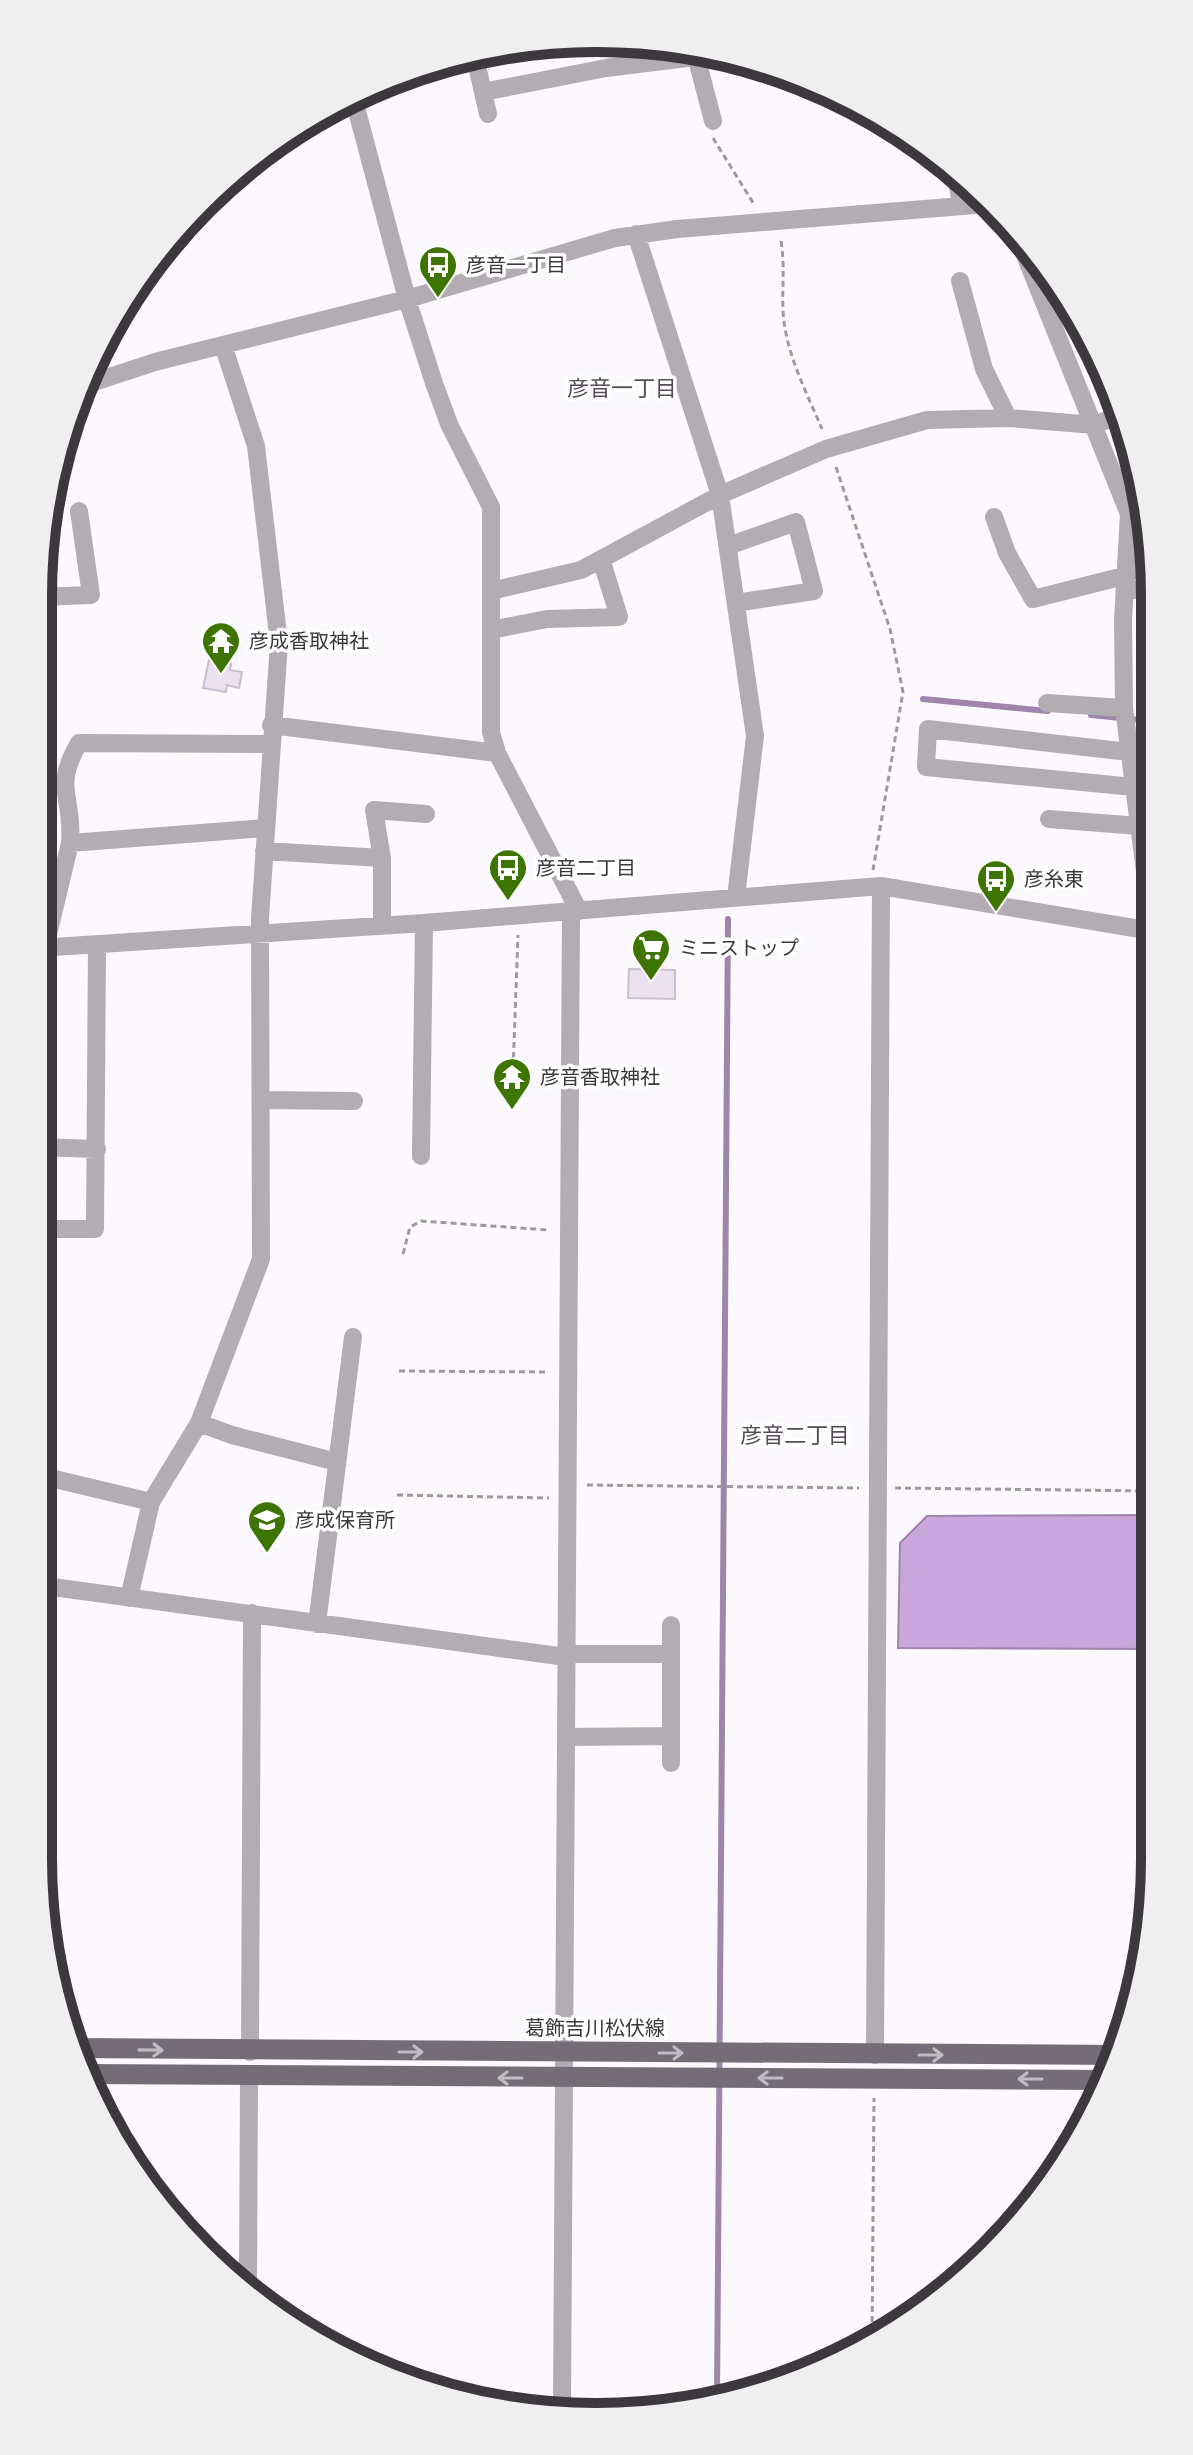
<svg xmlns="http://www.w3.org/2000/svg" width="1193" height="2455" font-family="'Asap Condensed','Noto Sans JP',sans-serif">
  <style>
    .water { fill: #c9a6db; stroke: #9f85ac; stroke-width: 2 }
    .lines { fill: none; stroke-linecap: round; stroke-linejoin: round }
    .stream { stroke: #9f85ac; stroke-width: 6 }
    .building { fill: #eae0ef; stroke: #c9c0ce; stroke-width: 2 }
    .path { stroke: #9d9a9f; stroke-width: 3; stroke-dasharray: 6 4; stroke-linecap: butt }
    .minor { stroke: #b1adb3; stroke-width: 18 }
    .major { stroke: #746d77; stroke-width: 20 }
    .oneway { stroke: #c0bdc2 }
    .labels { text-anchor: middle; stroke-width: 7; stroke-linejoin: round; paint-order: stroke }
    .poi-label { font-size: 20px; fill: #3c383e; stroke: #fff; text-anchor: start }
    .street-label { font-size: 20px; fill: #3c383e; stroke: #fff }
    .neighbourhood-label { font-size: 22px; fill: #544c58; stroke: #fff }
    .rim { fill: none; stroke: #3c383e; stroke-width: 10 }
  </style>
  <rect width="100%" height="100%" fill="#fcf9fe"/>
  <path class="water" d="M1154,1515V1649L898,1648L900,1543L927,1516Z"/>
  <g class="lines">
    <path class="stream" d="M923,699L1048,711
      M1091,715L1151,721
      M717,2398L728,919"/>
  </g>
  <path class="building" d="M209,660L231,664L230,670L242,672L239,688L227,685L226,692L203,688Z
    M629,969L675,970V999L628,998Z"/>
  <g class="lines">
    <path class="path" d="M713,138L755,206
      M781,241C785,265 782,286 783,310C785,352 806,391 822,429
      M155,258L161,257
      M836,467L890,629L903,692L873,870
      M512,1098L518,935
      M403,1254L410,1227L421,1221L549,1230
      M399,1371L548,1372
      M587,1485L859,1488
      M895,1488L1154,1491
      M397,1495L549,1498
      M872,2342L874,2098"/>
    <path class="minor" d="M694,48L713,121
      M474,53L488,114
      M483,92L606,68L695,57
      M353,96L407,299L434,383L449,424L491,507V732L497,753L579,911
      M956,173L961,206
      M1016,233L1129,514L1123,620L1124,708L1152,926
      M636,234L720,495L755,736L736,897
      M960,281L984,369L1008,418
      M79,387L155,362L407,299L615,238L677,229L987,204
      M994,517L1007,553L1033,599L1128,575
      M728,546L796,522L814,591L736,603
      M1127,588L1150,593
      M491,591L581,570L720,495L826,449L927,420L1008,418L1095,425L1121,414
      M38,597L91,595L79,511
      M491,630L547,619L619,617L601,559
      M1047,703L1124,708
      M271,725L497,753
      M1129,752L928,729L926,767L1134,787
      M1049,819L1139,826
      M265,828L70,843C74,796 52,789 79,743L270,744
      M264,851L382,858
      M382,925V858L374,810L426,814
      M45,947L70,843
      M38,948L424,923L881,886L1152,931
      M261,1100L354,1101
      M38,1147L97,1149
      M421,1156L424,923
      M38,1229H95L97,944
      M199,1423L232,1435L337,1462
      M38,1475L151,1502
      M38,1585L566,1657
      M129,1598L151,1502L199,1423L261,1259L260,918L279,643L256,446L223,345
      M317,1624L353,1337
      M671,1625V1763
      M566,1654H671
      M566,1737L671,1736
      M250,2052L252,1613
      M875,2055L881,886
      M248,2287L249,2074
      M562,2409L571,911"/>
    <path class="major" d="M73,2048L1118,2055
      M87,2074L1108,2080"/>
  </g>
  <defs><path id="oneway-shaft" d="M-6 0H5M1.5-3L5.5 0L1.5 3" fill="none" stroke-width="1.6" stroke-linecap="round" stroke-linejoin="round" transform="scale(2)"/></defs>
  <g class="oneway">
    <use href="#oneway-shaft" transform="translate(151 2050) rotate(1)"/>
    <use href="#oneway-shaft" transform="translate(411 2052)"/>
    <use href="#oneway-shaft" transform="translate(671 2053)"/>
    <use href="#oneway-shaft" transform="translate(931 2055)"/>
    <use href="#oneway-shaft" transform="translate(510 2078) rotate(180)"/>
    <use href="#oneway-shaft" transform="translate(770 2078) rotate(-180)"/>
    <use href="#oneway-shaft" transform="translate(1030 2079) rotate(-180)"/>
  </g>
  <defs>
    <g id="bus-pin" transform="scale(2)"><path d="M0 17L-7.5 6A9.5 9.5 0 1 1 7.5 6Z" fill="#3d7402" stroke="#fff"/><path d="M-5-6H5V4H4V6H2V4H-2V6H-4V4H-5ZM-3.5-4V0h7V-4ZM-3.5 1.2v1.5H-2V1.2ZM2 1.2v1.5H3.5V1.2Z" fill="#fff"/></g>
    <g id="temple-pin" transform="scale(2)"><path d="M0 17L-7.5 6A9.5 9.5 0 1 1 7.5 6Z" fill="#3d7402" stroke="#fff"/><path d="M0-6L5-2H3V0L6.5 2.5H4V6H1.5V3h-3V6H-4V2.5H-6.5L-3 0V-2H-5Z" fill="#fff"/></g>
    <g id="supermarket-pin" transform="scale(2)"><path d="M0 17L-7.5 6A9.5 9.5 0 1 1 7.5 6Z" fill="#3d7402" stroke="#fff"/><path d="M-6-5.5h2.5l.6 2H6L4.5 2H-2.5L-4.4-4H-6ZM-1.5 3.2a1.3 1.3 0 1 0 .1 0ZM3 3.2a1.3 1.3 0 1 0 .1 0Z" fill="#fff"/></g>
    <g id="school-pin" transform="scale(2)"><path d="M0 17L-7.5 6A9.5 9.5 0 1 1 7.5 6Z" fill="#3d7402" stroke="#fff"/><path d="M0-5L7-2L0 1L-7-2ZM-4 1L0 2.5L4 1V4Q0 6-4 4Z" fill="#fff"/></g>
  </defs>
  <g fill-rule="evenodd">
    <use href="#bus-pin" x="438" y="265"/>
    <use href="#temple-pin" x="221" y="641"/>
    <use href="#bus-pin" x="508" y="868"/>
    <use href="#bus-pin" x="996" y="879"/>
    <use href="#supermarket-pin" x="651" y="948"/>
    <use href="#temple-pin" x="512" y="1077"/>
    <use href="#school-pin" x="267" y="1520"/>
  </g>
  <g class="labels">
    <g class="poi-label">
      <text x="466" y="272">彦音一丁目</text>
      <text x="249" y="648">彦成香取神社</text>
      <text x="536" y="875">彦音二丁目</text>
      <text x="1024" y="886">彦糸東</text>
      <text x="679" y="955">ミニストップ</text>
      <text x="540" y="1084">彦音香取神社</text>
      <text x="295" y="1527">彦成保育所</text>
    </g>
    <g class="street-label">
      <text x="595" y="2035">葛飾吉川松伏線</text>
    </g>
    <g class="neighbourhood-label">
      <text x="622" y="396">彦音一丁目</text>
      <text x="795" y="1443">彦音二丁目</text>
    </g>
  </g>
  <path d="M0 0H1193V2455H0ZM596 52H597A544 544 0 0 1 1141 596V1859A544 544 0 0 1 597 2403H596A544 544 0 0 1 52 1859V596A544 544 0 0 1 596 52Z" fill="#efeff0" fill-rule="evenodd"/>
  <path class="rim" d="M596 52H597A544 544 0 0 1 1141 596V1859A544 544 0 0 1 597 2403H596A544 544 0 0 1 52 1859V596A544 544 0 0 1 596 52Z"/>
</svg>
